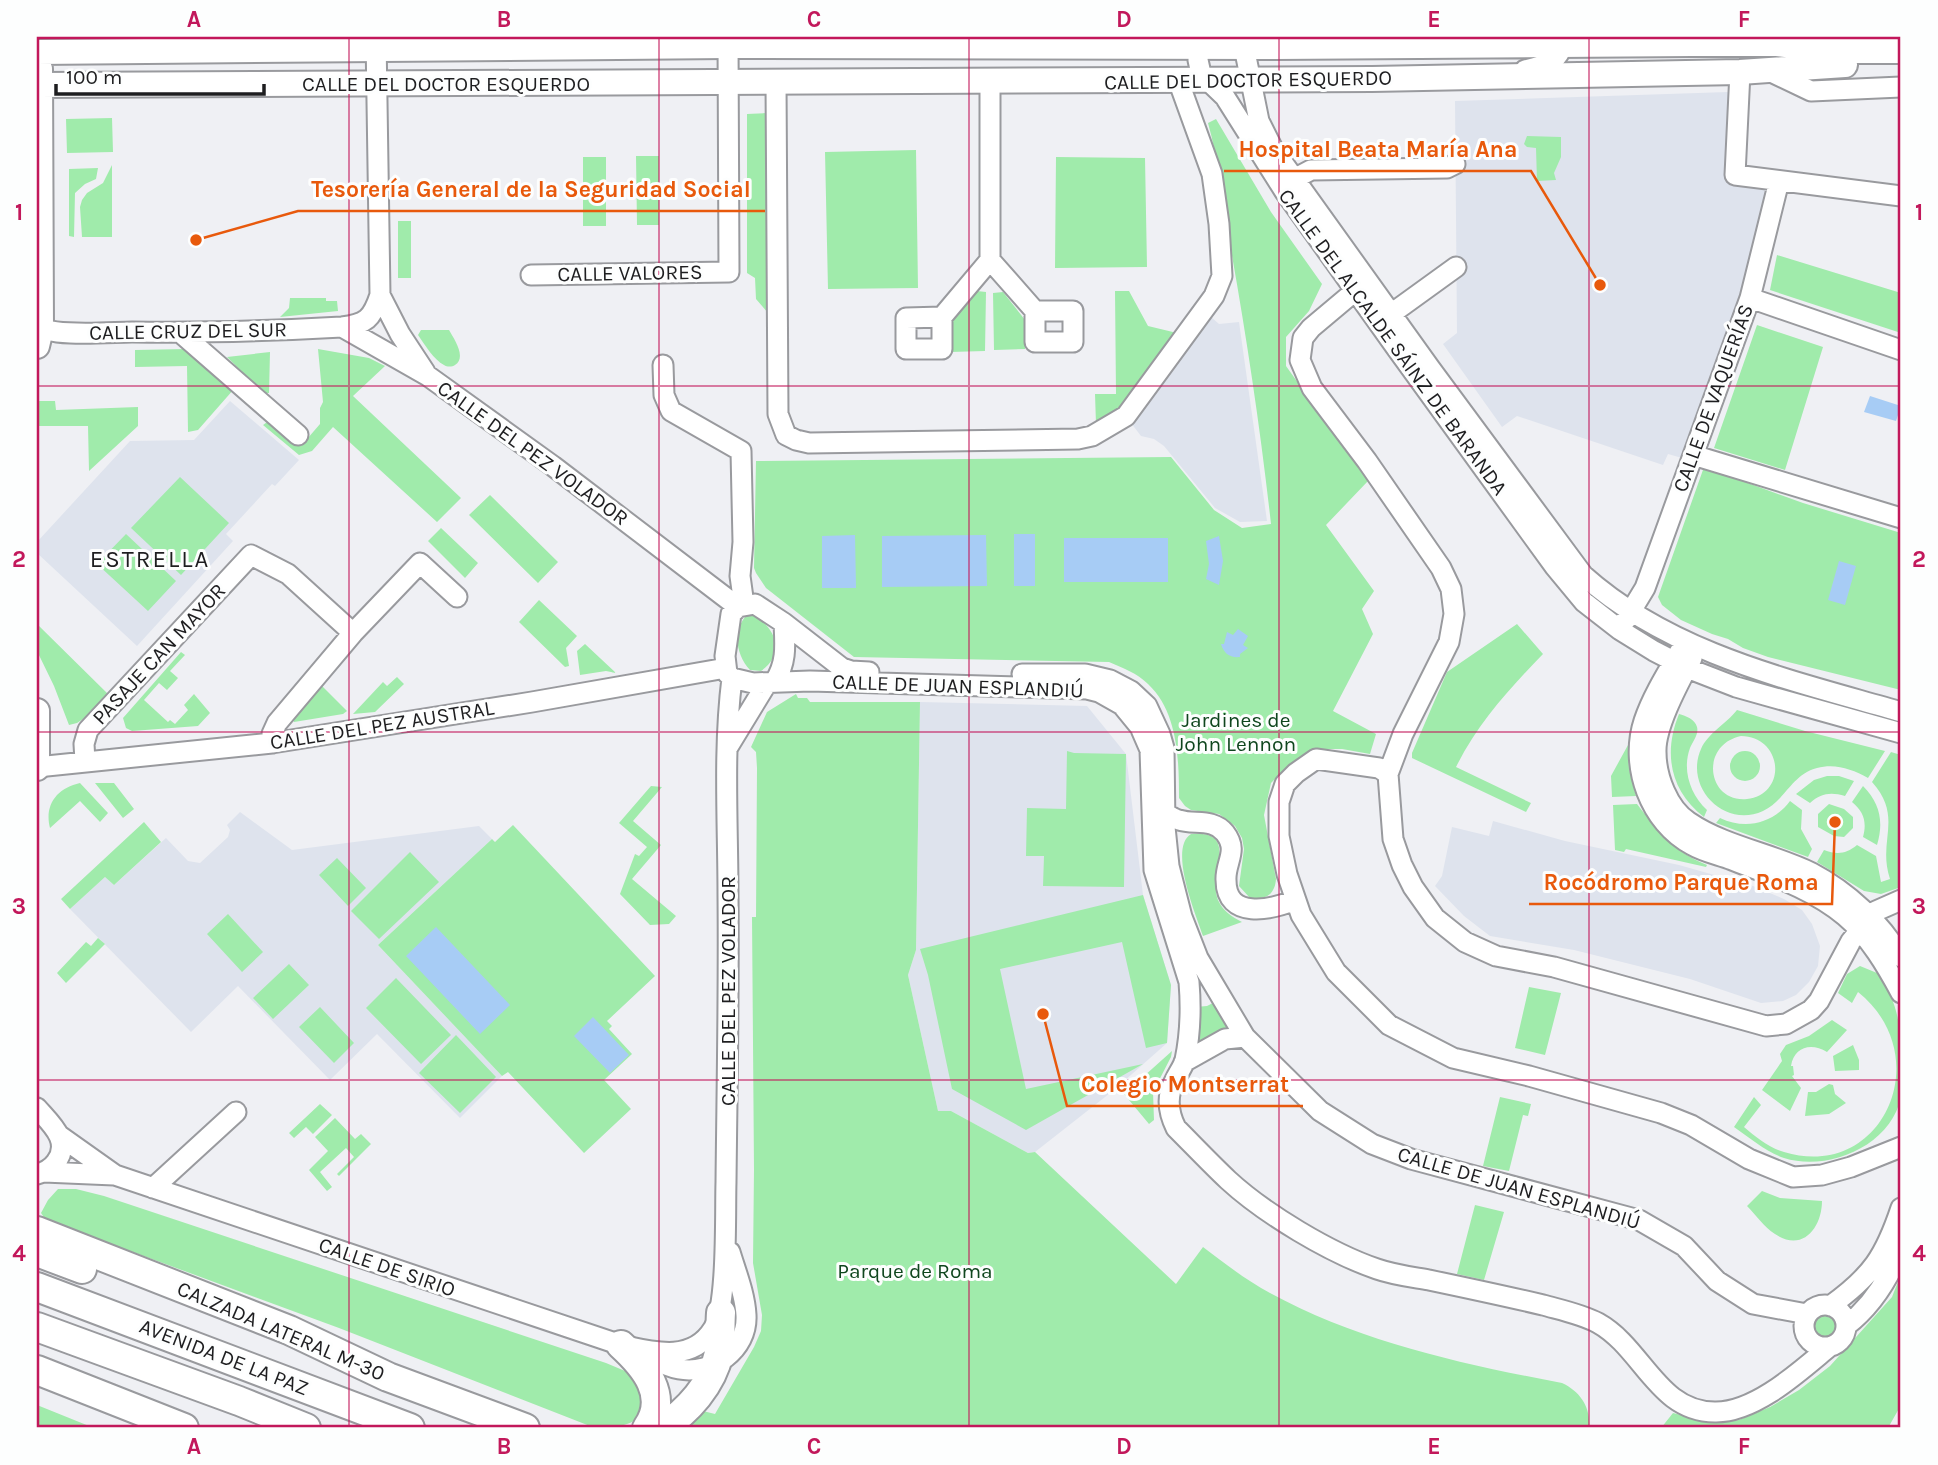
<svg xmlns="http://www.w3.org/2000/svg" width="1938" height="1465" font-family="Karla,sans-serif">
  <style>
    .built { fill: #dee3ed }
    .green { fill: #a0ebab; fill-rule: evenodd }
    .water { fill: #a7ccf5 }
    .lines { fill: none; stroke-linecap: round; stroke-linejoin: round }
    .minor-casing { stroke: #999a9e; stroke-width: 23 }
    .major-casing { stroke: #999a9e; stroke-width: 28 }
    .highway-casing { stroke: #999a9e; stroke-width: 32 }
    .minor { stroke: #fff; stroke-width: 19 }
    .major { stroke: #fff; stroke-width: 24 }
    .highway { stroke: #fff; stroke-width: 28 }
    .grid { fill: none; stroke: #c2185b; stroke-width: 2; stroke-opacity: 0.55 }
    .labels { text-anchor: middle; stroke-width: 6; stroke-linejoin: round; paint-order: stroke }
    .street-label { font-size: 21px; fill: #1e1e20; stroke: #fdfefe }
    .park-label { font-size: 21px; fill: #0f461e; stroke: #fdfefe }
    .quarter-label { font-size: 24px; letter-spacing: 2px; fill: #1e1e20; stroke: #fdfefe }
    .leader { fill: none; stroke: #e8590c; stroke-width: 2.5 }
    .callout-dot { fill: #e8590c; stroke: #fdfefe; stroke-width: 2.5 }
    .callout-label { font-size: 23px; text-anchor: middle; font-weight: bold; fill: #e8590c; stroke: #fdfefe; stroke-width: 6; stroke-linejoin: round; paint-order: stroke }
    .neatline { fill: none; stroke: #c2185b; stroke-width: 2.5 }
    .grid-label { font-size: 23px; text-anchor: middle; font-weight: bold; fill: #c2185b }
  </style>
  <rect width="100%" height="100%" fill="#eff0f4"/>
  <path class="built" d="M1728,92L1729,182L1766,186L1747,278L1682,458L1668,454L1663,465L1517,416L1502,427L1443,344L1457,333L1455,101Z
    M1211,317L1219,324L1239,322L1267,521L1240,522L1215,508L1164,446L1154,439L1141,436L1131,423Z
    M230,401L299,460L275,486L272,484L226,534L233,541L137,646L37,553V542L130,441L194,440Z
    M920,702L1087,706L1126,754L1143,895L1171,985L1167,1043L1114,1090L1035,1152L1028,1153L951,1111H938L908,975L916,950Z
    M240,812L292,850L479,826L492,839L378,945L502,1076L460,1118L377,1034L330,1080L238,986L191,1032L70,909L105,877L114,885L166,838L188,861L200,863L228,837L230,830L227,825Z
    M1493,821L1565,841L1679,865L1753,886L1784,899L1802,910L1812,924L1820,946L1818,966L1809,982L1796,995L1783,1001L1761,1003L1690,979L1574,950L1490,936L1464,916L1435,886L1442,876L1452,827L1489,836Z"/>
  <path class="green" d="M767,113L769,314L756,299L755,278L747,273V114Z
    M112,118L113,152L67,153L66,119Z
    M1216,119L1271,212L1322,284L1309,311L1286,337V366L1368,481L1326,525L1374,591L1362,609L1373,634L1333,711L1376,734L1370,754L1342,749H1317L1289,765L1271,783L1264,815L1276,879C1275,895 1265,900 1250,898L1239,886L1244,849L1242,838L1235,826L1219,814L1191,810L1185,806L1179,798C1179,760 1178,712 1148,684C1137,673 1123,668 1109,662L854,657L766,588L756,573L754,568L756,461L1171,457L1214,510L1242,528L1271,524C1260,425 1245,326 1227,228C1220,192 1218,158 1208,123Z
    M1527,136L1561,137V157L1554,173L1556,180L1537,181L1536,148L1527,147L1524,144Z
    M916,150L918,288L828,289L825,152Z
    M659,156V225H637L636,156Z
    M583,157H606V226H583Z
    M1056,157L1145,158L1147,267L1055,268Z
    M112,165V237H82L80,207L82,200L87,193L103,183Z
    M98,168L96,179L85,184L75,193L74,237L69,236V169Z
    M398,221H411V278H398Z
    M1777,255L1901,293V333L1770,290Z
    M977,291L986,292L985,351L950,352L951,322Z
    M1115,291H1129L1148,326L1177,333L1128,404L1096,424L1095,394H1116Z
    M1003,292L1025,320V349L994,350L993,293Z
    M290,298H326V301H337L338,311L280,317L289,308Z
    M1757,325L1823,347L1785,470L1714,448Z
    M421,330H449C454,339 467,357 455,365C452,367 447,367 444,365C434,360 425,345 418,335Z
    M186,349L234,389L198,430L188,432L187,366L135,367V350Z
    M318,349L369,358L385,366L353,396L461,498L437,522L333,427L312,451L299,455L263,425L270,420L301,446L320,424V408L323,402Z
    M270,352L269,393H263L227,357Z
    M39,401H55L56,410L138,407V426L89,471L88,426H38Z
    M1704,467L1803,503L1901,533V690L1768,657L1743,648L1728,639L1712,634L1681,620L1662,605L1658,597Z
    M180,477L229,523L181,575L131,528Z
    M490,495L558,562L538,583L469,515Z
    M441,528L478,563L465,578L428,541Z
    M126,534L176,581L148,611L97,564Z
    M539,600L577,636L566,648L569,666L565,667L519,622Z
    M753,614C775,628 787,653 761,671L750,670C736,655 732,630 747,615Z
    M37,624L108,694L86,717L77,723L69,725L54,686L37,651Z
    M1517,624L1543,654C1509,689 1478,723 1456,767L1531,803L1526,812L1412,758V753L1447,672Z
    M585,644L616,673L606,671L580,675L577,651Z
    M181,652L185,655L170,671L178,678L167,690L159,683L144,700L168,722L170,720L175,724L188,710L184,705L194,694L210,713L198,726L132,731L126,728L123,718Z
    M397,677L404,684L375,712L353,714L383,682L387,686Z
    M322,686L347,711L343,714L294,722L292,718L295,715Z
    M796,694L798,698H807L810,702H920L916,950L908,975L938,1111H951L1028,1153L1035,1152L1176,1284L1203,1247C1224,1263 1246,1280 1270,1293C1360,1342 1462,1364 1562,1383C1581,1392 1591,1408 1589,1428H677L699,1410L715,1414L754,1347L761,1331L762,1315L753,1263L754,1169L752,917H756L757,768L756,752L751,747L767,712Z
    M1737,710L1805,731L1885,751L1868,778C1852,769 1835,763 1817,768C1791,775 1785,801 1763,811C1724,829 1684,787 1701,749C1708,733 1726,724 1737,710ZM1741,736C1784,737 1787,795 1747,799C1707,803 1699,745 1741,736Z
    M1679,714C1686,716 1695,719 1697,727C1699,734 1693,741 1690,748C1682,770 1690,794 1707,810L1704,817C1670,791 1663,753 1679,714Z
    M1628,745L1629,769L1636,796L1612,797L1611,776Z
    M1730 766a15 15 0 1 1 30 0a15 15 0 1 1-30 0Z
    M1067,751L1074,753L1126,754L1124,887L1043,886L1044,856H1026L1027,808L1066,809Z
    M1891,752L1901,755V887L1881,894L1864,891L1817,862L1824,850C1837,855 1846,854 1857,845L1876,856L1881,882L1890,879C1877,840 1904,818 1872,782Z
    M1827,776H1839L1854,781L1845,796C1831,792 1821,793 1810,803L1796,794L1814,780Z
    M80,783L108,813L100,822L80,801L50,828C44,805 57,788 80,783Z
    M95,783H114L134,809L123,818Z
    M651,786L662,787L633,821L661,845L632,879L676,916L669,924L650,925L620,894L635,854L639,856L647,847L619,823Z
    M1863,786C1880,803 1884,822 1877,845L1863,837C1867,822 1864,812 1852,802Z
    M1790,801L1802,810L1801,829L1812,849L1808,857L1716,823L1720,818C1745,830 1773,824 1790,801Z
    M1637,804C1659,832 1672,851 1707,865L1706,867L1626,849L1624,852L1615,850L1613,805Z
    M1829,804L1844,809L1853,817V828L1844,837L1834,836L1818,827V814Z
    M144,822L161,842L114,885L105,877L70,909L61,899Z
    M513,825L655,976L607,1021L612,1026L609,1029L632,1054L604,1080L631,1109L584,1153L508,1072L502,1076L378,945L492,839L495,842Z
    M1191,834C1241,829 1208,876 1218,900C1223,911 1232,917 1242,922L1203,936C1196,915 1168,848 1191,834Z
    M410,852L439,882L379,939L351,911Z
    M337,858L366,888L348,906L319,875Z
    M1143,895L1171,985L1167,1043L1146,1048L1122,942L1000,969L1026,1089L1143,1064L1026,1130L952,1089L928,975L920,949Z
    M228,914L263,952L242,972L207,934Z
    M98,938L105,944L66,983L57,973L86,942L91,946Z
    M289,964L309,985L273,1019L253,998Z
    M1860,966L1877,973C1896,997 1901,1024 1901,1054C1901,1068 1904,1084 1901,1097C1891,1146 1828,1172 1784,1158C1766,1152 1750,1138 1734,1127L1754,1097L1761,1105L1744,1127C1756,1137 1769,1148 1784,1152C1883,1182 1938,1056 1858,992L1852,1003L1838,993L1847,974Z
    M396,978L451,1035L421,1064L366,1008Z
    M1529,987L1561,993L1545,1055L1515,1048Z
    M1215,1002L1229,1029L1213,1034L1195,1047V1007L1207,1006Z
    M320,1007L354,1043L334,1063L299,1027Z
    M1832,1020L1847,1030L1827,1052C1811,1042 1794,1047 1791,1066H1793L1794,1075L1792,1076L1801,1088L1790,1111L1762,1090L1782,1061L1780,1054L1786,1045L1809,1036Z
    M456,1035L496,1077L460,1113L419,1073Z
    M1853,1045L1859,1060V1070L1835,1071L1833,1056Z
    M1172,1051L1171,1057L1153,1092L1154,1120L1149,1124L1124,1094Z
    M1829,1084L1833,1085L1835,1094L1846,1103L1829,1114L1805,1116L1808,1092H1816Z
    M1500,1097L1531,1104L1528,1116L1523,1115L1509,1171L1483,1166Z
    M320,1104L332,1115L313,1134L306,1127L294,1138L289,1133Z
    M335,1118L355,1139L361,1134L371,1144L339,1176L337,1174L354,1157L346,1148L320,1172L332,1187L327,1191L309,1170L328,1151L315,1137Z
    M58,1189H76L104,1196L606,1363L637,1376C658,1418 633,1428 595,1428L339,1328L46,1220L41,1213L48,1200Z
    M1762,1191L1780,1198L1822,1201C1822,1227 1803,1253 1775,1234C1764,1227 1756,1215 1747,1206Z
    M1475,1205L1504,1212L1484,1280L1457,1274Z
    M1901,1274V1405L1888,1428H1661L1673,1413L1713,1423L1739,1420L1770,1407L1799,1390L1830,1366L1892,1297Z
    M1810 1326a14 14 0 1 1 28 0a14 14 0 1 1-28 0Z
    M37,1405L94,1428H37Z"/>
  <path class="water" d="M1870,396L1901,406L1896,421L1864,412Z
    M1014,534H1035V586H1014Z
    M855,535L856,588H822V536Z
    M986,535L987,586L882,587V536Z
    M1219,536L1223,561L1219,585L1206,579L1209,564L1206,541Z
    M1064,538H1168V582H1064Z
    M1839,561L1856,566L1845,605L1828,600Z
    M1238,629L1248,636L1243,645L1248,648L1240,654V657C1230,658 1224,654 1221,644H1224L1227,632L1233,635Z
    M436,927L510,1005L480,1034L406,956Z
    M593,1017L629,1055L610,1073L574,1036Z"/>
  <g class="lines">
    <g class="minor-casing">
      <path id="minor" d="M1200,37L1198,60L1201,74L1225,97L1285,192L1397,349L1555,567L1584,602L1620,630L1654,651L1687,668L1736,687L1901,733
        M1242,37L1259,121L1273,149L1430,368L1583,575C1671,654 1791,680 1901,712
        M1525,70C1546,65 1563,61 1563,37
        M1769,71L1811,91L1901,87
        M1740,72L1735,175L1901,196
        M776,82L778,414L786,435L796,440L809,443L1078,439L1092,436L1126,416L1214,296L1222,276L1219,224L1212,174L1178,80
        M1294,179L1311,170L1447,168L1455,164
        M990,260L1035,311V342H1073V311H1035
        M531,275L729,272L728,37
        M1365,279L1361,286L1311,328L1303,338L1300,360L1312,388L1367,461L1441,568L1451,589L1454,614L1449,642L1403,734L1388,774L1393,839L1402,865L1413,887L1435,918L1465,942L1496,956L1554,967L1766,1026L1786,1024L1811,1010L1819,1001L1851,941L1876,911L1901,900
        M380,295L400,334L425,372
        M1750,298L1901,350
        M1391,314L1456,267
        M942,317L906,318V349H942V317L990,260V82
        M37,325C51,338 111,332 132,332C202,333 271,331 342,327C366,324 372,319 380,295L376,37
        M342,327L428,376L553,466L738,607
        M181,333L298,435
        M663,365L664,395L671,411L741,451L743,542L740,576L744,605
        M1693,455L1901,518
        M1625,621L1645,588L1750,298L1779,181
        M784,623L842,668L851,671L869,672
        M1680,651C1667,673 1652,697 1644,721C1629,766 1650,823 1692,845C1704,852 1719,855 1732,860C1770,875 1813,889 1845,916C1869,936 1887,967 1901,993
        M1692,658C1680,681 1655,726 1656,752C1656,776 1668,809 1689,822C1724,846 1774,854 1812,873C1848,892 1881,923 1901,957
        M1022,674H1085L1110,680L1131,691L1147,706L1160,734L1164,748L1165,827L1169,866L1182,917L1198,958L1245,1037L1320,1111L1372,1144L1411,1159L1639,1220L1684,1246L1717,1281L1753,1304L1807,1314
        M775,681C787,662 785,645 784,623L755,604L738,607L731,614L725,656L727,673L732,678L753,683L810,681L1087,689L1099,692L1122,705L1140,727L1150,750L1154,870L1189,982C1191,1006 1190,1036 1185,1060C1183,1067 1178,1073 1175,1080C1166,1096 1168,1112 1176,1128C1193,1145 1210,1163 1228,1180C1265,1214 1330,1253 1377,1269C1394,1275 1412,1277 1429,1280C1467,1288 1505,1296 1543,1305C1561,1310 1581,1314 1598,1323C1643,1348 1658,1413 1716,1412C1756,1412 1800,1371 1829,1347
        M272,743V734L277,723L353,633L420,563L457,597
        M728,747L767,683
        M85,761L84,744L88,730L251,555L288,574L353,633
        M37,767L272,743L532,702L726,668
        M1388,774L1379,768L1316,759L1296,773L1285,784L1279,802V836L1287,874L1301,915L1336,972L1389,1025L1453,1058L1529,1076L1661,1113L1691,1125L1749,1159L1793,1177L1822,1175L1851,1167L1901,1147
        M1164,813C1169,815 1174,819 1179,820C1194,825 1213,818 1225,833C1239,851 1225,862 1226,880C1226,920 1271,910 1295,900
        M1184,1062L1225,1039L1245,1037
        M37,1108C50,1123 72,1141 56,1162C51,1169 45,1172 37,1174
        M60,1136L115,1175L621,1345C653,1352 692,1363 713,1329C728,1307 725,1213 726,1182C727,1087 729,991 728,895C728,823 723,750 732,678
        M44,1172L114,1175
        M153,1188L236,1112
        M1804 1326a21 21 0 1 1 42 0a21 21 0 1 1-42 0Z
        M1830,1306C1872,1276 1885,1256 1901,1208
        M1846,1326C1872,1306 1889,1279 1901,1248
        M648,1357C658,1362 668,1367 679,1369C712,1375 748,1350 746,1315C745,1294 736,1272 730,1252"/>
    </g>
    <g class="major-casing">
      <path id="major" d="M37,52L728,46L1276,47L1692,44H1777L1836,51H1901
        M37,85L1372,79L1740,72L1845,65
        M37,346L41,329L40,69
        M37,711V768"/>
    </g>
    <g class="highway-casing">
      <path id="highway" d="M37,1231L289,1330L388,1377L525,1428
        M37,1252L82,1269
        M37,1287L410,1428
        M37,1327L239,1401L306,1428
        M621,1345C644,1366 670,1396 647,1428
        M37,1370L184,1428
        M662,1428C688,1411 712,1385 719,1353C721,1341 720,1326 721,1313"/>
    </g>
    <use href="#minor" class="minor"/>
    <use href="#major" class="major"/>
    <use href="#highway" class="highway"/>
  </g>
  <path class="grid" d="M349,37V1428M659,37V1428M969,37V1428M1279,37V1428M1589,37V1428M37,386H1901M37,732H1901M37,1080H1901"/>
  <g class="labels">
    <g class="street-label">
      <text transform="translate(1248 80) rotate(-1)" y="7">CALLE DEL DOCTOR ESQUERDO</text>
      <text x="446" y="91">CALLE DEL DOCTOR ESQUERDO</text>
      <text transform="translate(630 273) rotate(-1)" y="7">CALLE VALORES</text>
      <text transform="translate(188 331) rotate(-1)" y="7">CALLE CRUZ DEL SUR</text>
      <text transform="translate(1393 342) rotate(54)" y="7">CALLE DEL ALCALDE SÁINZ DE BARANDA</text>
      <text transform="translate(1713 398) rotate(-70)" y="7">CALLE DE VAQUERÍAS</text>
      <text transform="translate(533 453) rotate(36)" y="7">CALLE DEL PEZ VOLADOR</text>
      <text transform="translate(159 654) rotate(-47)" y="7">PASAJE CAN MAYOR</text>
      <text transform="translate(958 686) rotate(2)" y="7">CALLE DE JUAN ESPLANDIÚ</text>
      <text transform="translate(382 725) rotate(-9)" y="7">CALLE DEL PEZ AUSTRAL</text>
      <text transform="translate(728 991) rotate(-90)" y="7">CALLE DEL PEZ VOLADOR</text>
      <text transform="translate(1519 1188) rotate(16)" y="7">CALLE DE JUAN ESPLANDIÚ</text>
      <text transform="translate(387 1267) rotate(19)" y="7">CALLE DE SIRIO</text>
      <text transform="translate(281 1331) rotate(23)" y="7">CALZADA LATERAL M-30</text>
      <text transform="translate(224 1357) rotate(21)" y="7">AVENIDA DE LA PAZ</text>
    </g>
    <g class="park-label">
      <text x="1236" y="727">Jardines de<tspan x="1236" dy="24">John Lennon</tspan></text>
      <text x="915" y="1278">Parque de Roma</text>
    </g>
    <g class="quarter-label">
      <text x="150" y="567">ESTRELLA</text>
    </g>
  </g>
  <path class="leader" d="M1600 285L1531 171H1224M196 240L298 211H765M1835 822L1832 904H1529M1043 1014L1067 1106H1303"/>
  <g class="callout-dot">
    <circle cx="1600" cy="285" r="7"/>
    <circle cx="196" cy="240" r="7"/>
    <circle cx="1835" cy="822" r="7"/>
    <circle cx="1043" cy="1014" r="7"/>
  </g>
  <g class="callout-label">
    <text x="1378" y="157">Hospital Beata María Ana</text>
    <text x="531" y="197">Tesorería General de la Seguridad Social</text>
    <text x="1681" y="890">Rocódromo Parque Roma</text>
    <text x="1185" y="1092">Colegio Montserrat</text>
  </g>
  <rect width="1938" height="1465" fill="none" stroke="#fdfefe" stroke-width="77"/>
  <path d="M56 84v10h208v-10" fill="none" stroke="#1e1e20" stroke-width="3.5"/>
  <text x="66" y="84" font-size="21" fill="#1e1e20" stroke="#fdfefe" stroke-width="5" paint-order="stroke">100 m</text>
  <rect x="38" y="38" width="1861" height="1388" class="neatline"/>
  <g class="grid-label">
    <text x="194" y="27">A</text>
    <text x="504" y="27">B</text>
    <text x="814" y="27">C</text>
    <text x="1124" y="27">D</text>
    <text x="1434" y="27">E</text>
    <text x="1744" y="27">F</text>
    <text x="19" y="220">1</text>
    <text x="1919" y="220">1</text>
    <text x="19" y="567">2</text>
    <text x="1919" y="567">2</text>
    <text x="19" y="914">3</text>
    <text x="1919" y="914">3</text>
    <text x="19" y="1261">4</text>
    <text x="1919" y="1261">4</text>
    <text x="194" y="1454">A</text>
    <text x="504" y="1454">B</text>
    <text x="814" y="1454">C</text>
    <text x="1124" y="1454">D</text>
    <text x="1434" y="1454">E</text>
    <text x="1744" y="1454">F</text>
  </g>
</svg>
